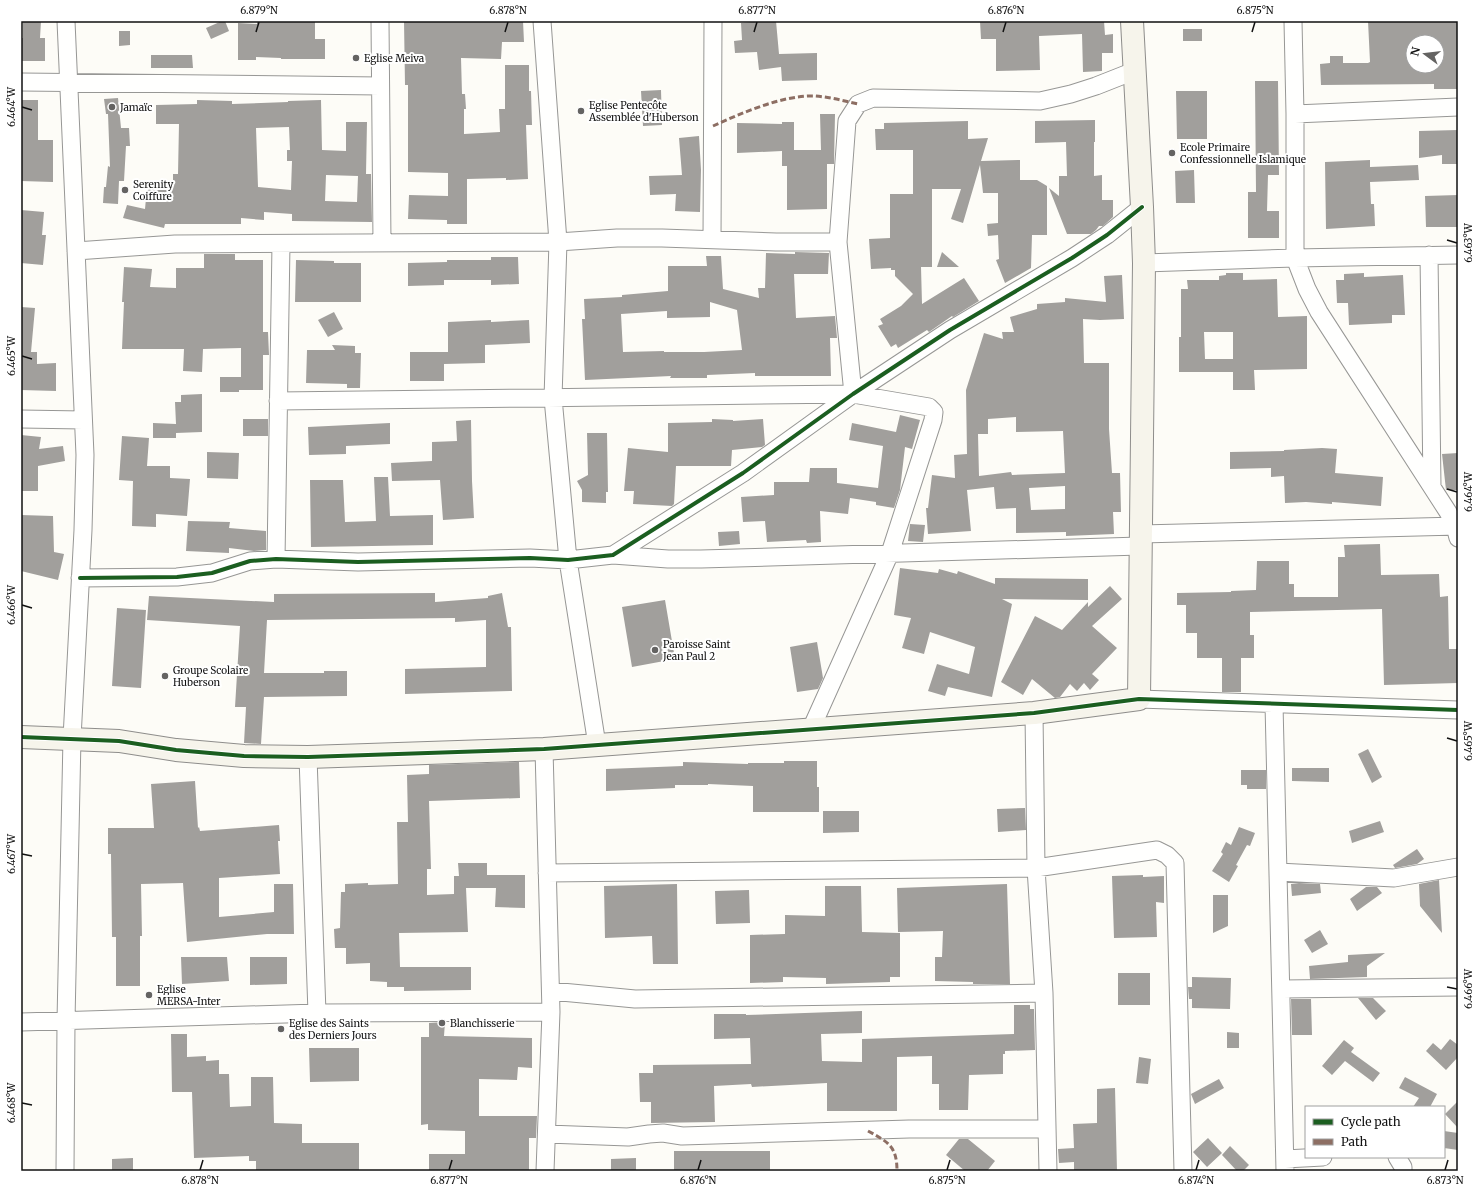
<svg xmlns="http://www.w3.org/2000/svg" width="1479" height="1192" font-family="Merriweather,serif">
  <style>
    .building { fill: #a19f9c; fill-rule: evenodd }
    .lines { fill: none; stroke-linecap: round; stroke-linejoin: round }
    .street-casing { stroke: #979795; stroke-width: 19 }
    .secondary-casing { stroke: #8e8d8b; stroke-width: 24 }
    .street { stroke: #fffffe; stroke-width: 17 }
    .secondary { stroke: #f6f4eb; stroke-width: 22 }
    .quiet { stroke: #8d6e63; stroke-width: 3; stroke-dasharray: 6 3; stroke-linecap: butt }
    .cycleway-casing { stroke: #fff; stroke-width: 6 }
    .cycleway { stroke: #1b5e20; stroke-width: 4 }
    .ticks { fill: none; stroke: #111; stroke-width: 1.5 }
    .poi-dot { fill: #646362; stroke: #fff; stroke-width: 1.5 }
    .labels { text-anchor: middle; stroke-width: 4; stroke-linejoin: round; paint-order: stroke }
    .poi-label { font-size: 10px; fill: #111; stroke: #fff; text-anchor: start }
    .neatline { fill: none; stroke: #111; stroke-width: 1.5 }
    .ticks-label { font-size: 10px; text-anchor: middle; fill: #111 }
  </style>
  <rect width="100%" height="100%" fill="#fdfcf7"/>
  <path class="building" d="M23,21H41L40,38H45V61H21V38H23Z
    M222,21H225L229,31L211,39L206,28Z
    M257,21H315V39H325V59H281V58L256,57V60H238V23L257,24Z
    M404,21H523L524,42H502L501,59L461,58L462,94H465L466,109H464V134L500,132L499,109H505V65H529V91H531L532,125H526L528,179L506,180V178L467,179V224H447V220L408,219L409,195L448,196V173L408,172V85H405Z
    M763,21H776L779,54L817,53V80L782,81L781,67L759,70L757,52L735,53L734,41L742,40L741,23Z
    M980,21H1104L1105,35L1113,34V53H1102V71L1083,72L1082,34L1039,36L1040,70L996,71V39H981Z
    M1368,21H1458V89H1434V84L1321,85L1320,64L1330,63V56H1343V63H1368L1370,62ZM1413,42H1437V66H1413Z
    M1183,29H1202V41H1183Z
    M119,31H130V45L119,46Z
    M151,55H192L193,68H151Z
    M1255,81H1278L1279,175H1268L1267,211H1279V238H1248V192H1256Z
    M661,90L662,125L643,126L641,91Z
    M1176,91H1207V139H1177Z
    M118,98L121,128H129L130,146H126L124,181H119L118,204L103,203L104,187H106L108,166L110,167L108,114H106L104,99Z
    M21,100H38V140H53V182L21,181Z
    M197,100L232,101V104L288,102V101L321,100L322,150L346,151V122H367L366,174H371L372,222L292,221V214L264,212V220L241,218V224H165L164,228L123,218L127,205L145,209L147,188L169,190V189H173V174H178L179,124H156V105L197,104ZM289,127L290,150H287V161H292L291,190L258,187L256,128ZM326,175L358,176L357,202L325,201Z
    M820,114H835L834,164H827V209L787,210V166H782V151L737,153V123L782,124V122H794V150H821Z
    M1095,120V142H1094V176L1102,175V200H1113V217L1103,226H1099L1096,230L1091,234H1067L1049,188L1059,196V176H1067L1066,142L1035,143V121Z
    M968,121V139L988,138L981,161L1020,160V180H1037L1047,186V235H1032L1031,268L1005,283L996,260L999,259L998,235L988,236L987,224L998,223V193H983L980,165L963,223L951,219L961,189H932V267H921L922,304L964,278L979,301L953,317L952,316L929,332L927,330L898,348L896,344L891,347L878,326L883,324L880,319L901,306L913,294L895,276V270H891V268L871,269L869,239L890,238V194H913V150H876L875,129H884V123Z
    M1458,130V164H1442V155L1419,158V131Z
    M699,136L701,170L700,212L675,211L676,194L650,195L649,176L682,175L679,138Z
    M1370,160V167L1418,165L1419,180L1370,182L1371,204H1374L1375,226L1326,229L1325,162Z
    M1194,170L1195,203H1176L1175,171Z
    M1458,195V227H1426L1425,196Z
    M21,210L44,212L42,235H46L43,265L21,263Z
    M795,252L829,253L828,274H794L796,318L835,316L837,338H830L831,376H755V373L707,375V378H670L671,376L585,380L582,319H585L584,299L622,297V295L668,291V266H707L706,256H721L723,289L759,298L758,288H765L766,253L795,254ZM710,302L737,310L742,350L704,352H664V351L623,352L621,314L667,311V318L710,317Z
    M942,252L959,267H937Z
    M204,254H235V260H263V332H268L269,355H263V390H239V392H220V377H241V348L203,349L202,372L183,371L184,349H122L124,302H122L124,267L152,269L150,287L176,288V268H204Z
    M491,257H518L519,284L491,285V280H444V285L408,286V263L447,262V260H491Z
    M296,260L334,261V263H361V302H295Z
    M1226,273H1243V280L1277,279L1278,317L1307,316V369L1254,370L1255,390H1233V372H1179V337H1181V289H1188L1187,280H1219V276L1226,275ZM1204,332H1233V359H1205Z
    M1364,273V277L1403,275L1405,315H1392V323L1349,325L1348,303H1337L1336,280H1344V274Z
    M1122,275L1124,319L1100,320L1083,319L1084,363H1109V429L1112,473H1120L1121,512H1113L1114,534L1066,536V532L1016,533V508L996,509L994,487L967,490L971,531L928,534L926,508H928L932,475L955,478L954,455L967,454L966,390L984,333L1003,339L1002,332H1014L1010,317L1037,309V304L1065,302V298L1106,302L1104,276ZM1016,417V432L1063,431L1065,473L1012,475L1011,472L979,476L978,434H988V419ZM1065,486V509L1031,510L1029,488Z
    M21,307L35,308L31,352H37V364L56,363V391L21,390Z
    M334,312L343,329L328,337L318,320Z
    M491,320V322L529,320L530,343L485,345V363L444,364V381H410V352H448V322Z
    M332,345L355,346V353H361L360,388H347V384L306,383L307,350H335Z
    M202,394V432L176,433V431V438H153V423L176,424L175,402H181V395Z
    M900,415L920,420L912,449L905,447L900,490L894,508L876,505V502L850,498L848,514L820,511L821,542L807,543L806,540L767,542L765,521L743,522L741,497L774,495V482H809L810,468H837V483L878,488L883,446L849,440L852,423L896,432Z
    M243,419H268V436H243Z
    M712,419L733,420V421L763,419L765,445L762,447L732,450L731,466H676L674,504L672,506L633,504L634,491H624L628,448L668,452V423L712,422Z
    M471,420L472,481L474,518L443,520L440,480L392,481L391,463L432,461V442L457,441L456,421Z
    M390,423V444L346,446V454L309,455L308,427Z
    M587,433H607L608,492H606V503L582,502V490L577,481L588,475Z
    M21,435L41,437L39,449L63,446L65,461L38,466V491H21Z
    M122,436L149,438L147,466H170V478L190,479L187,516L156,514V527L132,526L133,481L119,480Z
    M1322,448L1337,449L1335,473L1383,477L1381,506L1332,502V504L1306,502L1285,503L1284,476L1271,477V468L1230,469V452L1284,451V450Z
    M207,452L239,453L238,479L207,478Z
    M1458,453V490H1446L1442,454Z
    M374,477H388L390,516L433,515V545L311,547L310,480H343L345,522L376,521Z
    M21,515L53,516L54,552L64,554L58,580L21,571Z
    M188,521L230,522L229,528L266,531V550L254,551L229,548V553L186,551Z
    M910,524L925,525L923,542L908,541Z
    M739,531L740,544L719,546L718,532Z
    M1380,544L1381,575L1439,574L1440,597L1448,596L1449,649H1458V683L1384,685L1382,609L1250,612V635H1254V658H1241V692H1222V658H1197V633H1186V605H1177V593L1231,592V591L1256,590L1257,561H1289V584H1294V597H1338V557H1345L1344,545Z
    M900,568L938,573L939,569L957,574L958,571L995,584V578L1088,579V600L1002,599L1012,604L992,697L948,687L945,696L928,691L937,664L969,674L975,647L930,632L924,654L902,648L911,618L894,615Z
    M1110,586L1122,599L1092,626L1117,648L1092,674L1099,680L1090,690L1084,683L1077,691L1070,684L1060,697L1055,698L1032,679L1023,695L1001,682L1035,616L1062,630L1088,602V607Z
    M435,593V602L488,598V596L502,593L508,627H511L512,691L405,694V669L486,667V620L455,622V618L267,620L264,673H324V671H347V696L264,697L261,744L244,743L246,707H235L240,626L147,620L149,596L274,602V594Z
    M665,600L675,659L632,667L622,607Z
    M117,608L146,610L141,688L112,686Z
    M817,642L823,678L818,689L797,692L790,647Z
    M1368,749L1382,777L1372,783L1358,754Z
    M784,761H817V787H819V812H753V786L708,784V785H675V788L606,791V769L683,766V762L748,764V763H784Z
    M519,762L520,798L429,801L431,869H427V895L454,894V876H459L458,863H487V875H525V908L495,907L496,888H466L468,932L399,933L400,967H471V990L404,991V987H387V982L370,981V963L346,964V948H335L334,929L340,928L341,892H345V884L368,883V885L398,884L397,822H408L407,775L429,774V765Z
    M1292,768H1329V782L1292,781Z
    M1241,770H1266V789H1247V785H1241Z
    M195,781L198,828L199,827L200,831L279,825L280,841H278L280,874L219,878V917L274,912V884H293L294,934H267L187,942L183,883L141,884L142,936H140V986H116V937H112L111,854H108V828H154L151,784Z
    M1025,808L1026,830L998,832L997,809Z
    M823,811H859V832L823,833Z
    M1380,821L1384,832L1352,843L1349,831Z
    M1239,827L1255,833L1250,846L1247,845L1236,865L1238,866L1229,882L1212,871L1223,854L1221,852L1226,842L1231,845Z
    M1417,849L1424,859L1417,864L1395,868L1393,865Z
    M1143,875V877L1164,876V903L1156,902L1157,937L1114,938L1112,876Z
    M1439,880L1442,933L1420,906L1419,884Z
    M1299,883L1320,884L1321,893L1292,896L1291,884Z
    M677,884L678,964H653L652,936L605,938L604,886Z
    M1007,884L1010,984H973V982L935,981V957H942L943,931L898,932L897,888Z
    M825,886H861L862,932L900,933V977H890V982L826,984V978L783,977V982L750,983V935L785,934V915L825,916Z
    M1366,887H1377L1382,893L1357,911L1350,899Z
    M749,890L750,923L716,924L715,891Z
    M1213,895H1228V926L1213,933Z
    M1320,930L1328,944L1312,953L1304,940Z
    M1385,953L1367,966V977L1310,979L1309,966L1348,962V955Z
    M181,957H227L229,981L182,984Z
    M250,957H287V984L250,985Z
    M1118,973H1150V1005H1118Z
    M1192,977L1231,978L1230,1009L1192,1008V999H1189L1188,987H1192Z
    M1358,998H1373L1386,1011L1376,1020Z
    M1291,999H1311L1312,1035H1292Z
    M1014,1005H1030V1009H1034L1035,1050L1005,1051V1054H1003V1074L969,1075L968,1110H939V1084H932V1056L897,1057V1111H827V1083L752,1087L751,1084L714,1086L715,1122L651,1123V1102H640L639,1073H653V1065L751,1064L750,1038L714,1039V1014H746V1015L862,1011V1033L821,1034L822,1061L862,1062V1039L1014,1034Z
    M445,1022L444,1036L532,1038V1068L518,1067L517,1080L479,1079V1116H537L536,1138H529V1171H429V1154H465V1131L428,1130V1124L421,1125V1037H429V1023Z
    M1227,1032L1239,1033V1048H1227Z
    M171,1034H187V1057L206,1056V1061L219,1060V1074H229L230,1107L251,1106V1077H273L274,1123L302,1124V1143H359V1171H256V1161H249V1156L194,1158L192,1092H172Z
    M1450,1039L1458,1045V1057L1446,1070L1426,1051L1433,1043L1441,1050Z
    M1344,1040L1354,1048L1351,1052L1380,1073L1373,1082L1345,1061L1332,1075L1322,1066Z
    M309,1048H359V1081L310,1082Z
    M1139,1057L1151,1059L1148,1084L1136,1083Z
    M1405,1077L1437,1094L1430,1107H1413L1419,1098L1399,1088Z
    M1219,1079L1224,1088L1195,1104L1191,1094Z
    M1115,1088L1117,1171H1074V1162L1059,1163L1058,1149L1074,1148L1073,1124L1097,1123V1089Z
    M1458,1101V1128L1445,1114Z
    M1444,1131L1458,1133V1150L1444,1148Z
    M1208,1138L1222,1153L1207,1167L1193,1152Z
    M959,1139H968L995,1161L987,1171H965L946,1155Z
    M1230,1146L1249,1165L1243,1171H1237L1222,1155Z
    M674,1151H770V1171H674Z
    M133,1158V1171H112V1159Z
    M636,1158V1171H611V1159Z"/>
  <g class="lines">
    <g class="street-casing">
      <path id="street" d="M380,21L382,243
        M542,21L558,242L553,398L568,560L597,745
        M1293,21L1295,114V258L1307,289L1319,312L1448,512L1455,526L1458,538
        M21,82L380,86
        M1295,114L1458,107
        M712,240L713,21
        M76,251L175,244L558,242L617,238H662L776,242H838
        M1429,255L1432,487
        M1144,263L1295,258L1458,255
        M853,394L838,242L847,121L858,104L873,98L1040,101L1071,94L1096,86L1134,71
        M278,401L853,394L929,407L934,412L933,420L890,553L811,729
        M21,419L83,420
        M1141,534L1458,526
        M613,555L668,559H701L1140,546
        M276,559L281,244
        M80,578L177,577L212,573L250,561L276,559L358,562L530,558L568,560L613,555L743,473L853,394L950,330L1072,258L1107,235L1142,207
        M1139,699L1458,710
        M1274,704L1285,1171
        M1034,713L1036,868L1044,993L1048,1171
        M544,749L551,1012L545,1171
        M308,757L317,1013
        M1278,872L1394,878L1458,867
        M547,873L1036,868L1157,850L1167,855L1175,863L1183,1171
        M1282,989L1458,987
        M551,991L635,999L1044,993
        M21,1022L317,1013L551,1012
        M547,1134L628,1137L649,1134L663,1133L682,1136L909,1129H1047
        M1397,1157L1403,1167V1171
        M1285,1159L1323,1157
        M65,1171L66,1021L72,738L83,530L85,455L66,21"/>
    </g>
    <g class="secondary-casing">
      <path id="secondary" d="M21,737L119,741L176,750L244,756L308,757L544,749L1034,713L1139,699L1144,263L1142,207L1132,21"/>
    </g>
    <use href="#street" class="street"/>
    <use href="#secondary" class="secondary"/>
    <path class="quiet" d="M713,126C742,113 782,95 815,96C830,97 844,101 858,104
      M868,1131C888,1142 897,1146 897,1171"/>
    <g class="cycleway-casing">
      <path id="cycleway" d="M80,578L177,577L212,573L250,561L276,559L358,562L530,558L568,560L613,555L743,473L853,394L950,330L1072,258L1107,235L1142,207
        M21,737L119,741L176,750L244,756L308,757L544,749L1034,713L1139,699L1458,710"/>
    </g>
    <use href="#cycleway" class="cycleway"/>
  </g>
  <path class="ticks" d="M256,32L259,22M505,32L508,22M754,32L757,22M1003,32L1006,22M1252,32L1255,22M22,107L32,110M1447,240L1457,243M22,356L32,359M1447,489L1457,492M22,605L32,608M1447,738L1457,741M22,854L32,856M1447,987L1457,989M22,1103L32,1105M200,1170L203,1160M449,1170L452,1160M698,1170L701,1160M947,1170L950,1160M1196,1170L1199,1160M1445,1170L1448,1160"/>
  <g class="poi-dot">
    <circle cx="356" cy="58" r="4"/>
    <circle cx="112" cy="107" r="4"/>
    <circle cx="581" cy="111" r="4"/>
    <circle cx="1172" cy="153" r="4"/>
    <circle cx="125" cy="190" r="4"/>
    <circle cx="655" cy="650" r="4"/>
    <circle cx="165" cy="676" r="4"/>
    <circle cx="149" cy="995" r="4"/>
    <circle cx="442" cy="1023" r="4"/>
    <circle cx="281" cy="1029" r="4"/>
  </g>
  <g class="labels">
    <g class="poi-label">
      <text x="364" y="62">Eglise Meiva</text>
      <text x="589" y="109">Eglise Pentecôte<tspan x="589" dy="12">Assemblée d'Huberson</tspan></text>
      <text x="120" y="111">Jamaïc</text>
      <text x="1180" y="151">Ecole Primaire<tspan x="1180" dy="12">Confessionnelle Islamique</tspan></text>
      <text x="133" y="188">Serenity<tspan x="133" dy="12">Coiffure</tspan></text>
      <text x="663" y="648">Paroisse Saint<tspan x="663" dy="12">Jean Paul 2</tspan></text>
      <text x="173" y="674">Groupe Scolaire<tspan x="173" dy="12">Huberson</tspan></text>
      <text x="157" y="993">Eglise<tspan x="157" dy="12">MERSA-Inter</tspan></text>
      <text x="289" y="1027">Eglise des Saints<tspan x="289" dy="12">des Derniers Jours</tspan></text>
      <text x="450" y="1027">Blanchisserie</text>
    </g>
  </g>
  <rect width="1479" height="1192" fill="none" stroke="#ffffff" stroke-width="44"/>
  <rect x="1305" y="1106" width="140" height="52" fill="#ffffff" stroke="#a0a0a0"/>
  <rect x="1313" y="1119" width="20" height="6" fill="#1b5e20" stroke="#a0a0a0"/>
  <text x="1341" y="1126" font-size="12" fill="#111111">Cycle path</text>
  <rect x="1313" y="1139" width="20" height="6" fill="#8d6e63" stroke="#a0a0a0"/>
  <text x="1341" y="1146" font-size="12" fill="#111111">Path</text>
  <g transform="translate(1425 54) rotate(285)"><circle r="19" fill="#ffffff" stroke="#a0a0a0"/>
  <path d="M0-3L7 15L0 10L-7 15Z" fill="#646362"/>
  <text y="-6" font-size="11" font-weight="bold" text-anchor="middle" fill="#111111">N</text>
  </g>
  <rect x="22" y="22" width="1435" height="1148" class="neatline"/>
  <g class="ticks-label">
    <text x="259" y="14">6.879°N</text>
    <text x="508" y="14">6.878°N</text>
    <text x="757" y="14">6.877°N</text>
    <text x="1006" y="14">6.876°N</text>
    <text x="1255" y="14">6.875°N</text>
    <text transform="translate(11 107) rotate(-90)" y="4">6.464°W</text>
    <text transform="translate(1468 243) rotate(-90)" y="4">6.463°W</text>
    <text transform="translate(11 356) rotate(-90)" y="4">6.465°W</text>
    <text transform="translate(1468 492) rotate(-90)" y="4">6.464°W</text>
    <text transform="translate(11 605) rotate(-90)" y="4">6.466°W</text>
    <text transform="translate(1468 741) rotate(-90)" y="4">6.465°W</text>
    <text transform="translate(11 854) rotate(-90)" y="4">6.467°W</text>
    <text transform="translate(1468 989) rotate(-90)" y="4">6.466°W</text>
    <text transform="translate(11 1103) rotate(-90)" y="4">6.468°W</text>
    <text x="200" y="1184">6.878°N</text>
    <text x="449" y="1184">6.877°N</text>
    <text x="698" y="1184">6.876°N</text>
    <text x="947" y="1184">6.875°N</text>
    <text x="1196" y="1184">6.874°N</text>
    <text x="1445" y="1184">6.873°N</text>
  </g>
</svg>
